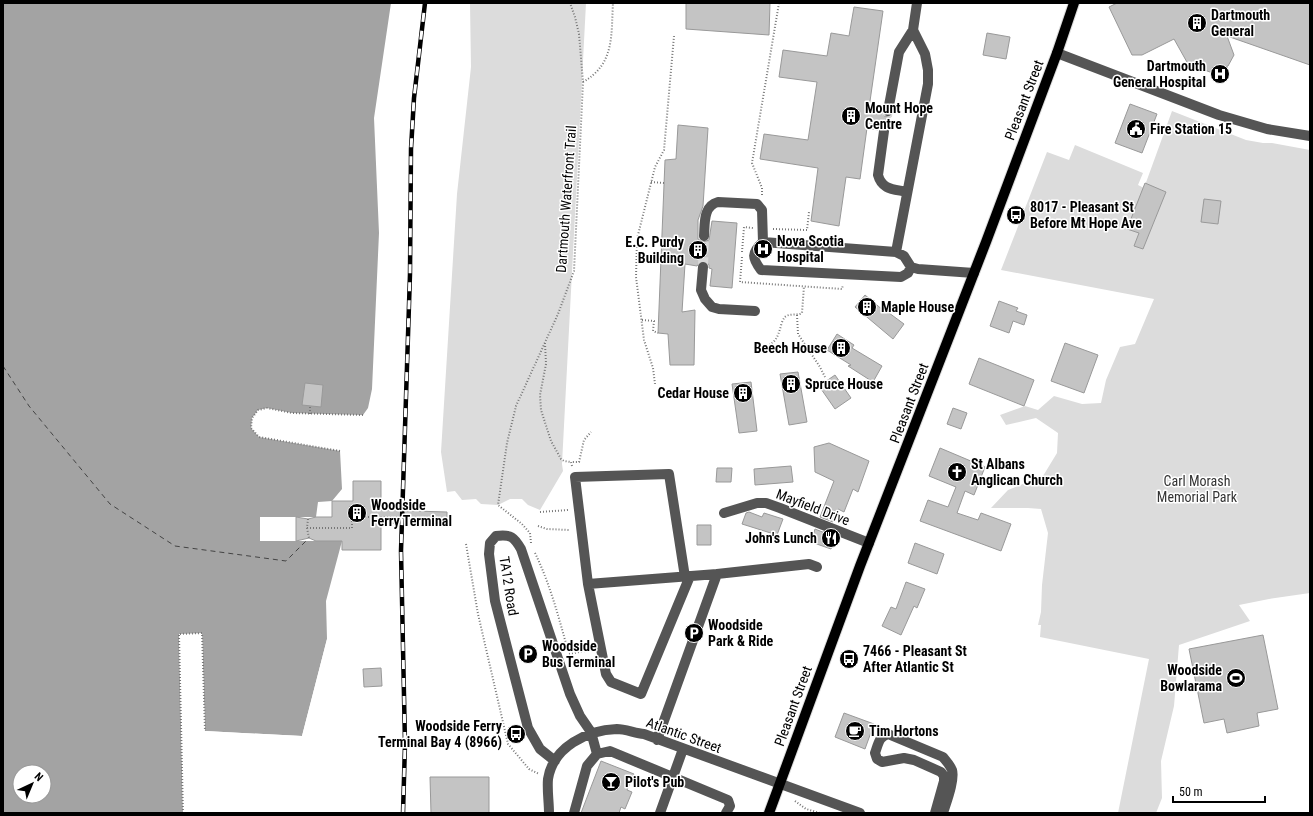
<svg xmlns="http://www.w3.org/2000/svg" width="1313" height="816" font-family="'Roboto Condensed',sans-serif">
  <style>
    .green { fill: #dcdcdc }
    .water { fill: #a3a3a3; fill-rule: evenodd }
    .pier { fill: #fff }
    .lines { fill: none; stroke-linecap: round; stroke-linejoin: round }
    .ferry { stroke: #444; stroke-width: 1; stroke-dasharray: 5 4; stroke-linecap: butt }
    .building { fill: #c4c4c4; stroke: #999 }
    .minor-tunnel { stroke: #d9d9d9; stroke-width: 10; stroke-dasharray: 10 5; stroke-linecap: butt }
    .major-casing { stroke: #dbdbdb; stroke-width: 12 }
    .path { stroke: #777; stroke-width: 2; stroke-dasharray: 1 2; stroke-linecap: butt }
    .minor { stroke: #555; stroke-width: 10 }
    .major { stroke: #000; stroke-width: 10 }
    .rail-casing { stroke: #000; stroke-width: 4.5 }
    .rail { stroke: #fff; stroke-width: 3; stroke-dasharray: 9; stroke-linecap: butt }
    .path-bridge { stroke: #777; stroke-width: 2; stroke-dasharray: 1 2; stroke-linecap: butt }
    .labels { text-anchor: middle; stroke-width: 3; stroke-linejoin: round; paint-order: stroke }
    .poi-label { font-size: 14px; font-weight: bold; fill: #000; stroke: #fff; text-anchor: start }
    .street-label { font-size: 14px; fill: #000; stroke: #fff }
    .park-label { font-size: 14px; fill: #333; stroke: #fff }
  </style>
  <rect width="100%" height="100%" fill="#fff"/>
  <path class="green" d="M470,3H586L562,464L563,471L540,510L528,505L522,499H510L498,505L481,504L476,499L462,500L455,491L447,492L441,452L457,194L471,67Z
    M1172,111L1246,140L1263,143H1272L1310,150V593L1269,599L1239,605L1250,621L1179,645L1174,706L1161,761L1162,798L1156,813H1118L1149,659L1040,637L1041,625H1038L1041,612L1042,585L1048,533L1041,509L1028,508H991L1008,490L1043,476L1057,453L1058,433L1036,418L1006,425L1000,415L1025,406L1038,410L1054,396L1082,404L1101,403L1106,380L1120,347L1135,344L1154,299L1001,270L1047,152L1069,160L1075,145L1143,173L1138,185L1144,188Z"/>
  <path class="water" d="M3,3H391L374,118L379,233L372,389L368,408L363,415L292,413L267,408L258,410L252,418L251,428L259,437L340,451L342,489L332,501L318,502L316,517H260V541H342L326,601L327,639L302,736L205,731L202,634H179L183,813H3ZM20,772H44V796H20Z"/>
  <path class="pier" d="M260,517H296L305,519H262V539H304L296,541H260Z
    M202,633L205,731L302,736L327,639H329L304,737L302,738L204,733L200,635L181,636L185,813H183L179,634Z"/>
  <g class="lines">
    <path class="ferry" d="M3,366L29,406L110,504L175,546L286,561L308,539"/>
  </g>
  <path class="building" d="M686,3H770L769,35L686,29Z
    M1117,3H1310V65L1227,36L1234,55L1228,66L1210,72L1188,64L1174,39L1142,55H1132L1109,7Z
    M854,7L883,11L869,108L882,110L884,116L890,117L888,126L882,125L878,130L867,128L860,179L846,177L839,226L811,221L818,168L760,159L764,134L808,140L817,82L779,77L783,50L827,56L831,33L849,36Z
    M987,33L1010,37L1006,59L983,55Z
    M1130,104L1157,114L1142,153L1115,143Z
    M678,125L708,128L703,206L698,220V239L703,242L709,240L712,221L737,223L732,288L710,286L712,269L709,268V265L706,261H701L697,266L685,264L682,312L695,310L694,365H670L668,334L658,333L665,160L676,159Z
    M1145,183L1166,192L1143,249L1134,246L1139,233L1127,229Z
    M1204,199L1221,201L1218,224L1201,222Z
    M865,295L884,311L885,310L904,324L893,339L855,307Z
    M999,301L1018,308L1016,311L1027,315L1024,325L1013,321L1009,333L990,326Z
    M837,334L854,345L852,348L882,366L873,382L848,366L851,365L827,350Z
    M1065,343L1098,355L1084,393L1051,381Z
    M979,358L1034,380L1024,406L969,384Z
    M798,372L807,422L789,425L780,374Z
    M835,375L851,398L835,409L819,386Z
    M751,382L757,431L739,433L732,384Z
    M305,383L323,385L321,407L302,405Z
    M953,408L967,413L961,429L947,424Z
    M829,443L869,461L858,492L853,489L844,512L838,509L833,522L820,517L834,481L815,472L814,447Z
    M940,448L985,467L974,495L965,491L957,513L978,520L981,513L1011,524L1001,551L920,521L928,500L948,507L956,487L929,476Z
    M791,466L793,482L755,485L754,469Z
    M717,468H732L731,482H716Z
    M353,481H381V510L447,512V525L381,523V550H342V541H316L309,538L296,541V517L308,519L316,517H332V501H353Z
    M749,512L762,517L764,513L783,519L777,535L742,524L746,513Z
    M697,525H711V545H697Z
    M815,529L835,537L831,549L811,542Z
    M915,543L944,554L937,574L908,563Z
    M906,582L925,589L917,608L914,606L901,635L882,626L891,607L896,609Z
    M1263,635L1278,709L1257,713L1259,726L1227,733L1224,719L1204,723L1189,649Z
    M381,668L382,686L364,687L363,669Z
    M844,713L874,724L865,749L835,737Z
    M601,761L634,774L627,790L632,792L625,809L621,807L619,813H581Z
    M430,777H489V813H431Z"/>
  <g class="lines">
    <path class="minor-tunnel" d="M884,131L888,111
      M703,267L704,236"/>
    <g class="major-casing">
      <path id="major" d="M769,813L860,566L986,242L1057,53L1074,3"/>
    </g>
    <path class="path" d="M583,82C615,64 611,35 613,3
      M651,182L664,183
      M762,195V188L752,163L779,3
      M773,229L807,230L809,212
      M742,252L744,227L753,228
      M742,257L740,282L842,289L843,285
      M797,315L798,334L820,367L825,377
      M642,320L654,321L653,331L658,333
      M545,343L546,364L540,395L541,410L551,441L561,459L564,461L571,462
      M755,350C770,344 775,346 780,329C781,326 782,320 785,317C789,313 797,316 802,313L804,286
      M655,384L653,368L644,340L636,277L637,239L655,167L664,150L674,36
      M310,414V406
      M340,451L259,437L251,428L252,418L258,410L267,408L292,413L363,415
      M572,466L571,462H579L584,440L591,432
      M540,512L568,510
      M308,519L307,528L309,538
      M538,526L547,529L570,530
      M307,528H352V517H381
      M531,543L530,533L522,524L498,505L507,443L516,406L558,314L574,271L583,82L579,34L575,17L570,3
      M466,544L478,614L508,744L529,769L539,774
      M535,553C550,584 559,618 568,651
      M569,654L590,650
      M795,801L806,809L820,813
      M183,813L179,634L202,633L205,731"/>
    <path class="minor" d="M1057,53L1219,115L1267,129L1310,136
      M888,111L899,52L913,30
      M884,131L878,175C882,190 894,189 907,192
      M704,236C705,223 703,206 718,202L757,204L762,210L763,242C751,253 752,258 761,270L901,277L908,273L911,267L904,256L896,252L763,242
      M896,252L928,84V70L925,54L913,30L917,3
      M703,267L701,290L705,299L712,307L719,309L755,311
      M911,267L918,269L974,273
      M724,513L757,503H766L780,508L869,543
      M717,574L809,564L817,567
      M685,577L669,474L575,477L588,584L606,674L611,682L641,694L690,576
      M588,584L717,574L657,740
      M555,761L540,749L528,728L495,601L489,554L490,543L496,536C511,534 514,537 521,549L570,694L580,716L591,732L597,754L610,751L728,800L730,806L726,813
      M549,813C549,802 547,790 548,779C553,747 587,730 617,729C625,729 635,733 644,734L860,813
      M574,813L587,766L597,754
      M660,813L683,749
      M935,813L944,781V776L941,772L914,760L904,758L882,762L877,759L875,753C878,745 879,736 888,734L943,757C946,761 950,765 952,770C955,780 946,803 943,813"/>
    <use href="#major" class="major"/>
    <g class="rail-casing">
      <path id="rail" d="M403,813L405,744L401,551L410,274L411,149L414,98L425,3"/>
    </g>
    <use href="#rail" class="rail"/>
    <path class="path-bridge" d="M381,517L447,519"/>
  </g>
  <defs>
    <g id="building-disc" transform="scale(1)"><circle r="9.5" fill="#000" stroke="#fff"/><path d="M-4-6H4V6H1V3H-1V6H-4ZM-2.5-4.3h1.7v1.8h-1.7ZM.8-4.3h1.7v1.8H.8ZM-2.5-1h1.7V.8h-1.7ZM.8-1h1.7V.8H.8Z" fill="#fff"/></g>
    <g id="hospital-disc" transform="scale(1)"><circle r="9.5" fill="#000" stroke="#fff"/><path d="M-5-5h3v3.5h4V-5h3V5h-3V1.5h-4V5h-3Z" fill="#fff"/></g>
    <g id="civic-disc" transform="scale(1)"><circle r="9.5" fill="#000" stroke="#fff"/><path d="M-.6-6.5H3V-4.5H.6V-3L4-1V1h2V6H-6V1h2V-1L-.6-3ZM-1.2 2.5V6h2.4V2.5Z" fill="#fff"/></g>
    <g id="bus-disc" transform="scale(1)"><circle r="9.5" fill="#000" stroke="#fff"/><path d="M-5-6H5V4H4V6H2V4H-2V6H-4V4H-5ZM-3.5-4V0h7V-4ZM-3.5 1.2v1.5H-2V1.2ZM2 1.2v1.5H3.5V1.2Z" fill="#fff"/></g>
    <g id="church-disc" transform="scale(1)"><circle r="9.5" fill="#000" stroke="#fff"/><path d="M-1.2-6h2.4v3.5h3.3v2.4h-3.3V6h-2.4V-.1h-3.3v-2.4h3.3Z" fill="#fff"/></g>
    <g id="restaurant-disc" transform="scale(1)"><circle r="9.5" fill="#000" stroke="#fff"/><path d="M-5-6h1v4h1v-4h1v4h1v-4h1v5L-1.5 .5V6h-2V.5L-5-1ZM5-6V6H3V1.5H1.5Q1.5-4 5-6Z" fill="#fff"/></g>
    <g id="parking-disc" transform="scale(1)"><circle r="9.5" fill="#000" stroke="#fff"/><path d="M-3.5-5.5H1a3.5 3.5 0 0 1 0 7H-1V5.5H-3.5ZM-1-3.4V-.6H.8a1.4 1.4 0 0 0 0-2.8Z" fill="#fff"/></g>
    <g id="stadium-disc" transform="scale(1)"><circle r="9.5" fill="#000" stroke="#fff"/><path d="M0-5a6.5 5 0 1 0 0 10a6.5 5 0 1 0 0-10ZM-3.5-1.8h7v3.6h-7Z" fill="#fff"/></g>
    <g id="cafe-disc" transform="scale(1)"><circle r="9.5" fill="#000" stroke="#fff"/><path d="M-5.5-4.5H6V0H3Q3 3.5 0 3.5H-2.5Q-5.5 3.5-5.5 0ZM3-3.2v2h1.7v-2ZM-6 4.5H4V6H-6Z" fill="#fff"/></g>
    <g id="bar-disc" transform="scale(1)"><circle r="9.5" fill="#000" stroke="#fff"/><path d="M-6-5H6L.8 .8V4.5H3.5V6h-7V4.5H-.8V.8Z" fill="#fff"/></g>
  </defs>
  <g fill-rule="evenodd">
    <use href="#building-disc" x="1197" y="23"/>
    <use href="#hospital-disc" x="1220" y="74"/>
    <use href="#building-disc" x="851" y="116"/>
    <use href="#civic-disc" x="1136" y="129"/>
    <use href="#bus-disc" x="1016" y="215"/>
    <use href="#hospital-disc" x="763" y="249"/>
    <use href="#building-disc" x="698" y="250"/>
    <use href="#building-disc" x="867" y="307"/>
    <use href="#building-disc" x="841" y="348"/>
    <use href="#building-disc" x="791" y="384"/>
    <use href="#building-disc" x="743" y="393"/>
    <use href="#church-disc" x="957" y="472"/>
    <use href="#building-disc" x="357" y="513"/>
    <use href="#restaurant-disc" x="831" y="538"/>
    <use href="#parking-disc" x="694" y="633"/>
    <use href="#parking-disc" x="528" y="654"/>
    <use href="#bus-disc" x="849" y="659"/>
    <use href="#stadium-disc" x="1236" y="678"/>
    <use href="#cafe-disc" x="855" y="731"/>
    <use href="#bus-disc" x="516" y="734"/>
    <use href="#bar-disc" x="611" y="782"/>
  </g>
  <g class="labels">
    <g class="poi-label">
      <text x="1211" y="20">Dartmouth<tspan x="1211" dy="16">General</tspan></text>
      <text x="1206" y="71" text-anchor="end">Dartmouth<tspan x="1206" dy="16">General Hospital</tspan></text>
      <text x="865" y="113">Mount Hope<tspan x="865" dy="16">Centre</tspan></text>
      <text x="1150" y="134">Fire Station 15</text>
      <text x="1030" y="212">8017 - Pleasant St<tspan x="1030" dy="16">Before Mt Hope Ave</tspan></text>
      <text x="777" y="246">Nova Scotia<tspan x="777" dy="16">Hospital</tspan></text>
      <text x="684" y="247" text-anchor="end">E.C. Purdy<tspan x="684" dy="16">Building</tspan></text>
      <text x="881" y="312">Maple House</text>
      <text x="827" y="353" text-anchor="end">Beech House</text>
      <text x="805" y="389">Spruce House</text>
      <text x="729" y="398" text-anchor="end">Cedar House</text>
      <text x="971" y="469">St Albans<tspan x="971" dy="16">Anglican Church</tspan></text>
      <text x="371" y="510">Woodside<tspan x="371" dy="16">Ferry Terminal</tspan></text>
      <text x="817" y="543" text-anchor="end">John's Lunch</text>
      <text x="708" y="630">Woodside<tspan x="708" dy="16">Park &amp; Ride</tspan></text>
      <text x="542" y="651">Woodside<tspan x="542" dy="16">Bus Terminal</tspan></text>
      <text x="863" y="656">7466 - Pleasant St<tspan x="863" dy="16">After Atlantic St</tspan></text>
      <text x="1222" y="675" text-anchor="end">Woodside<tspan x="1222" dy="16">Bowlarama</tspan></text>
      <text x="502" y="731" text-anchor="end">Woodside Ferry<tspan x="502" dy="16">Terminal Bay 4 (8966)</tspan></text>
      <text x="869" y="736">Tim Hortons</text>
      <text x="625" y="787">Pilot's Pub</text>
    </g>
    <g class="street-label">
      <text transform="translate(1024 100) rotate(-69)" y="5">Pleasant Street</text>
      <text transform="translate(566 199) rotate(-86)" y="5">Dartmouth Waterfront Trail</text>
      <text transform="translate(909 403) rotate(-69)" y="5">Pleasant Street</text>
      <text transform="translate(813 507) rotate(21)" y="5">Mayfield Drive</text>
      <text transform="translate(509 586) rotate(81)" y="5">TA12 Road</text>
      <text transform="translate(793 706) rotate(-70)" y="5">Pleasant Street</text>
      <text transform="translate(684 735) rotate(20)" y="5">Atlantic Street</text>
    </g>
    <g class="park-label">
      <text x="1197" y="486">Carl Morash<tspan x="1197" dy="16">Memorial Park</tspan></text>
    </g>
  </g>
  <rect width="1313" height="816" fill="none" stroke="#000000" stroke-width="8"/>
  <g transform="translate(32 784) rotate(44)"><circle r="19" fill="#ffffff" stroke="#999999"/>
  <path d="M0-3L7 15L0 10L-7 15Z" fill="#000000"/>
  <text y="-6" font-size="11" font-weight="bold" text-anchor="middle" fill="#000000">N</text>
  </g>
  <path d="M1173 796v6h92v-6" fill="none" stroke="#000000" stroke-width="2"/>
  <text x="1179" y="796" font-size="12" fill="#000000" stroke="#ffffff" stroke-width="3" paint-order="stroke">50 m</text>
</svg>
